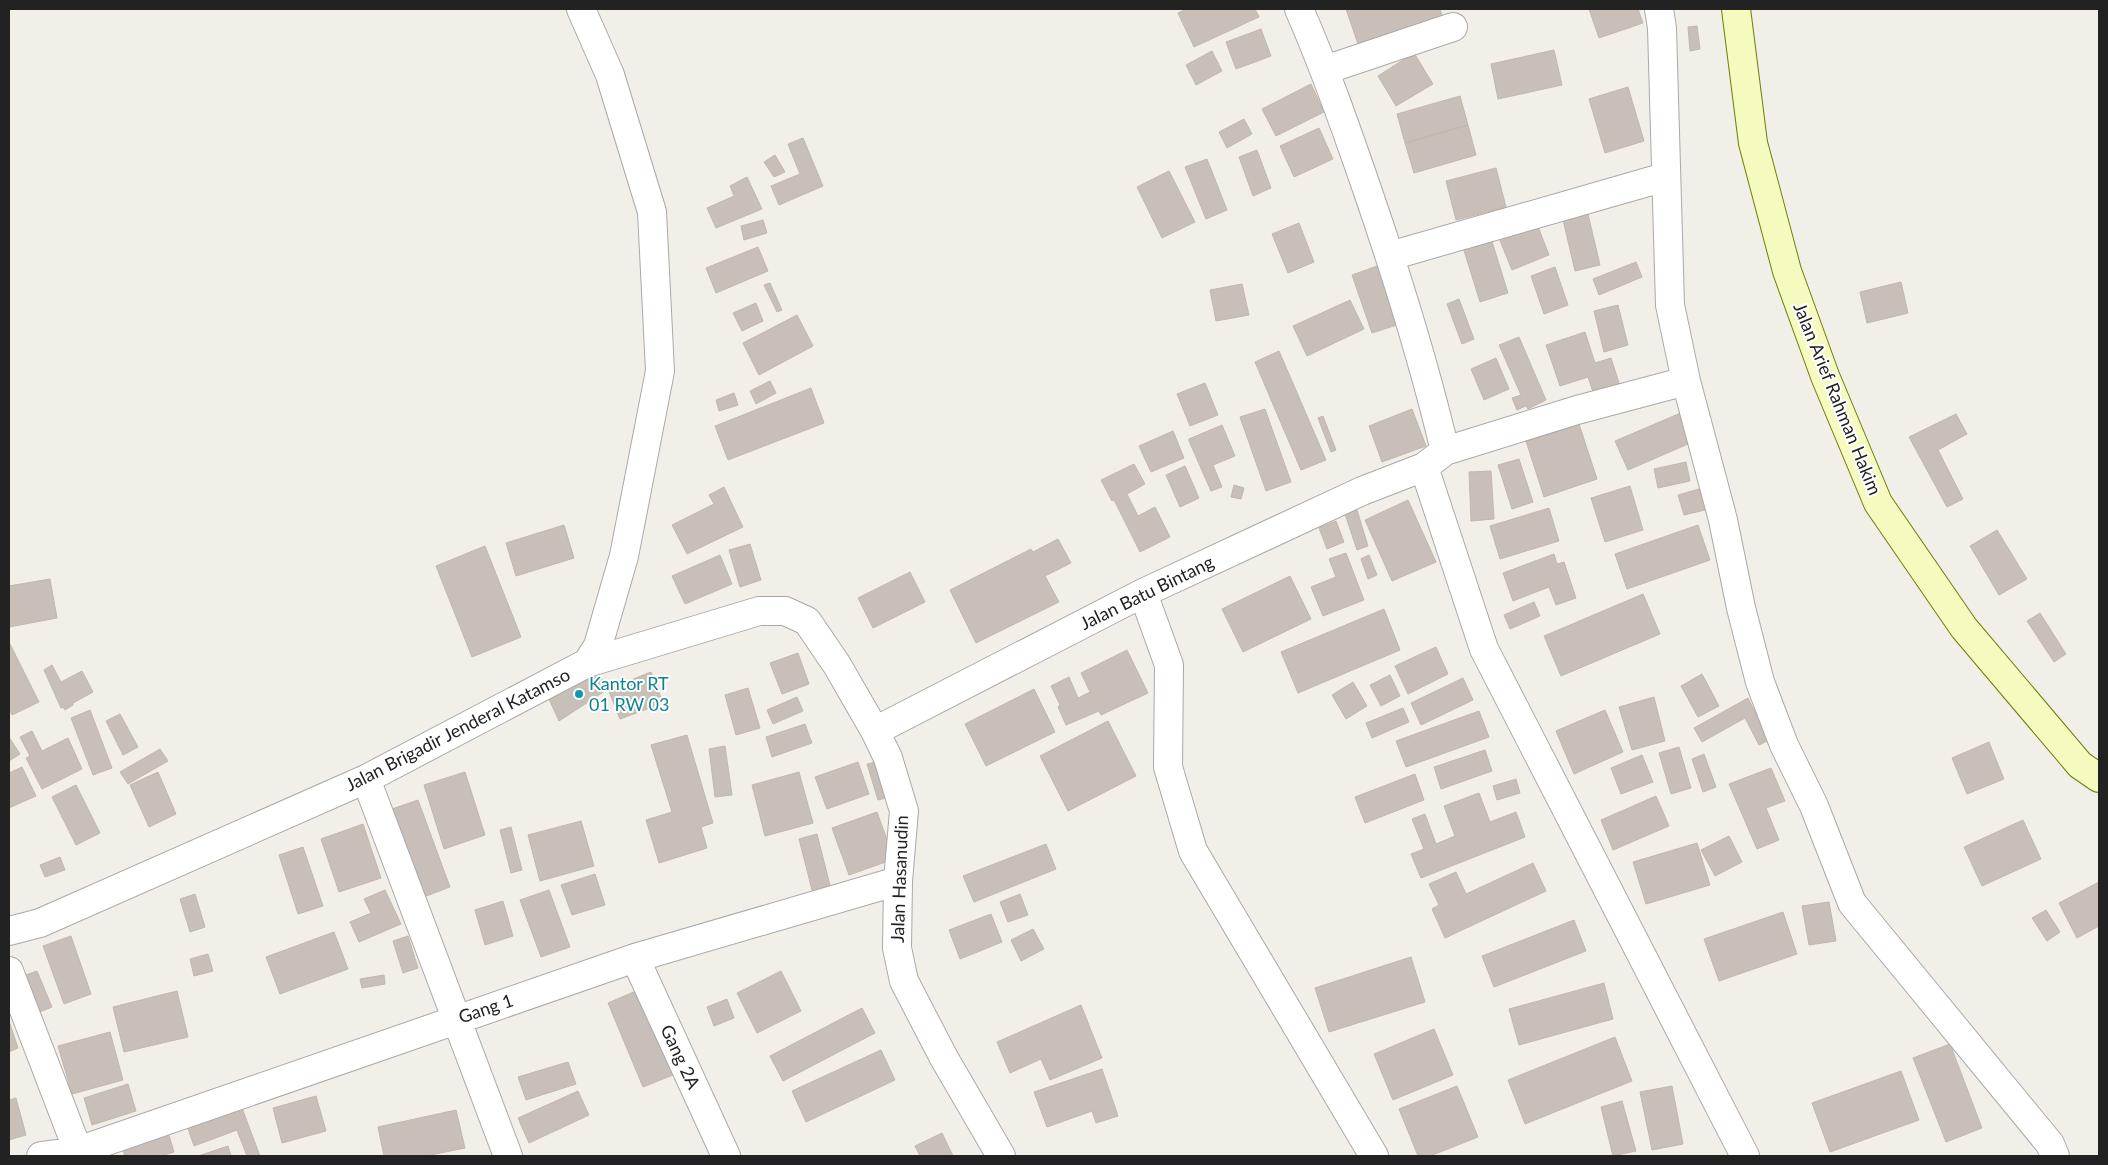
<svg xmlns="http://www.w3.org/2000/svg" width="2108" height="1165" font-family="Lato,sans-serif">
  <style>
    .building { fill: #c7bfb8; stroke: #c4b6ab }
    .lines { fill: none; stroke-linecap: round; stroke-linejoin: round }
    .minor-casing { stroke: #a9a9a9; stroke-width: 30 }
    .secondary-casing { stroke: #707d05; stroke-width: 30 }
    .minor { stroke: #fff; stroke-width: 28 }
    .secondary { stroke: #f7fabf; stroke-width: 28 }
    .culture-dot { fill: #0f9aa8; stroke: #fff; stroke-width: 2 }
    .labels { text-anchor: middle; stroke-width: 4; stroke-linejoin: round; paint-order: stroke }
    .street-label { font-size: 18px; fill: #222; stroke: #fff }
    .culture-label { font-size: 18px; fill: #0d838f; stroke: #fff; text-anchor: start }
  </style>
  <rect width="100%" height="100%" fill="#f2efe9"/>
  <path class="building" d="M1187,9H1255L1259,17L1194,47L1178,13Z
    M1346,9H1440L1444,21L1360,50Z
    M1589,9H1638L1643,23L1599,38Z
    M1697,26L1700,49L1690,51L1688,27Z
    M1261,29L1271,56L1236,69L1226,42Z
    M1554,50L1562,85L1498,99L1491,64Z
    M1212,51L1222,71L1196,85L1186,65Z
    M1414,53L1433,84L1396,106L1378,76Z
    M1311,84L1324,112L1276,136L1262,109Z
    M1628,87L1644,141L1605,153L1589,99Z
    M1460,96L1468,125L1405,143L1397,114Z
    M1244,119L1252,134L1227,148L1219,132Z
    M1468,125L1476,155L1414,173L1405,143Z
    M1319,128L1333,159L1294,177L1280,146Z
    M803,138L823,186L779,205L771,186L800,174L788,144Z
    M1257,150L1271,188L1253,196L1239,157Z
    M775,155L785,172L774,177L764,162Z
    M1207,159L1227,210L1206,219L1185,167Z
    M1496,168L1506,207L1456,220L1446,181Z
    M1169,171L1195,222L1162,238L1137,187Z
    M747,177L762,209L716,228L707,208L734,196L730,186Z
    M1588,214L1600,265L1575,271L1563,220Z
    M763,220L767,233L744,240L741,226Z
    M1299,223L1314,262L1288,273L1272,234Z
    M1537,224L1549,255L1512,270L1499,238Z
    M1490,235L1508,293L1480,302L1462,244Z
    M758,247L768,271L716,293L706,268Z
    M1636,262L1642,277L1599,295L1593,279Z
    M1383,264L1403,323L1372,333L1352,275Z
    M1555,267L1568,305L1544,314L1531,276Z
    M1901,282L1908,313L1867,323L1860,292Z
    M770,283L782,310L777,312L764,285Z
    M1242,284L1249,315L1216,321L1210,290Z
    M1459,299L1474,339L1462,344L1447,304Z
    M1350,300L1364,329L1307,356L1293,326Z
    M756,303L763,321L742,331L733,313Z
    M1618,305L1628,345L1604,352L1594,311Z
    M797,315L813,346L759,375L743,343Z
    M1585,332L1595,363L1611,358L1622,392L1596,401L1588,377L1560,386L1546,345Z
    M1519,337L1546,400L1528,409L1526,406L1517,410L1512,398L1521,395L1499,345Z
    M1279,351L1326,460L1301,470L1255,362Z
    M1496,358L1509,389L1484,400L1471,369Z
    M770,381L776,393L756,404L750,391Z
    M1205,383L1218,415L1190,426L1177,394Z
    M811,388L824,423L728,460L715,426Z
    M734,393L738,405L719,411L716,400Z
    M1265,409L1291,482L1266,491L1240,417Z
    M1412,409L1426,446L1382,462L1369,426Z
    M1683,412L1695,441L1628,470L1615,441Z
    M1956,414L1967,434L1938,450L1963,499L1947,507L1909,437Z
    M1323,416L1336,450L1331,452L1318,418Z
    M1579,424L1597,479L1544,497L1526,441Z
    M1222,425L1235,456L1213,465L1222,487L1211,491L1189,441V439Z
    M1173,431L1184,458L1151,472L1139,446Z
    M1519,459L1533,502L1512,509L1498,465Z
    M1686,462L1690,481L1658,488L1654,469Z
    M1134,464L1145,484L1127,494L1138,516L1155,507L1170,537L1140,552L1114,500L1112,501L1101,480Z
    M1185,466L1199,498L1180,507L1166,475Z
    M1491,471L1494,519L1471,521L1469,472Z
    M1234,485L1244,488L1241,499L1231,497Z
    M1630,486L1643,530L1605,542L1591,498Z
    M724,487L743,527L687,554L672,525L714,504L709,495Z
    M1699,489L1705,510L1684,515L1678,495Z
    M1408,500L1436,562L1392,581L1365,520Z
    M1549,508L1559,541L1500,559L1490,526Z
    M1357,510L1368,546L1357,550L1345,514Z
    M1336,521L1344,542L1327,549L1319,528Z
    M564,525L574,558L516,576L506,543Z
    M1698,525L1710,560L1627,589L1615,554Z
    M1997,530L2027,579L1999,595L1970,546Z
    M1058,539L1071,563L1045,576L1059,602L976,643L950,590L1031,549L1033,552Z
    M750,544L761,580L740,587L729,550Z
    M485,546L521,637L472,657L436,566Z
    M1346,553L1364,600L1323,616L1311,587L1336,577L1329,559Z
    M1554,554L1557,564L1564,562L1576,598L1556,605L1549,587L1513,601L1503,573Z
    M720,555L732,584L685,604L672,576Z
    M1369,555L1377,575L1368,579L1361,559Z
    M910,572L925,602L873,628L858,598Z
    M1290,576L1311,619L1243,652L1222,609Z
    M50,579L57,618L9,627V586Z
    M1643,594L1660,634L1561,676L1544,636Z
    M1534,602L1540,616L1510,629L1504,615Z
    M1384,609L1400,650L1298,693L1281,652Z
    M2040,613L2066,654L2054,662L2027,621Z
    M9,642L39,702L12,715L9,709Z
    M1436,647L1448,674L1408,694L1395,666Z
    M1127,650L1148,693L1101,715L1099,711L1066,725L1058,707L1060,705L1051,686L1069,677L1078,698L1090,692L1081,673Z
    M798,653L809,684L782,694L770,663Z
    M52,665L61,682L82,671L93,692L73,703V705L65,710L63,707L61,708L44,670Z
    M596,669L608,689L559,721L549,699Z
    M651,672L663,703L620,719L608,689Z
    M1702,674L1719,706L1698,717L1681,686Z
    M1390,675L1400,696L1381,706L1370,685Z
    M1463,678L1473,700L1421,725L1411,703Z
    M1353,682L1367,706L1346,719L1332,695Z
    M748,688L760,728L736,735L725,695Z
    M1034,689L1055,732L986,766L965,724Z
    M797,697L803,711L773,724L767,710Z
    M1654,697L1665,741L1632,750L1619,707Z
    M1748,698L1769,740L1759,745L1745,718L1702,742L1694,728Z
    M1403,708L1409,722L1372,738L1366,723Z
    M90,710L112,768L93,775L71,718Z
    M1605,710L1623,752L1574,774L1556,731Z
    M1479,711L1489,737L1406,767L1396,741Z
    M120,714L138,747L123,755L106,721Z
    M1108,721L1136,776L1068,811L1040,756Z
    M805,724L812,743L772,757L766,737Z
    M32,731L42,751L68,738L82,769L42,789L26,758L30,756L20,737Z
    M687,735L713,823L701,827L707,848L659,863L646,820L672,812L651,745Z
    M9,737L20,754L9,761Z
    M1989,742L2004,779L1967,794L1952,758Z
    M725,746L732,795L715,797L709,749Z
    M1679,747L1691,788L1671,794L1659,753Z
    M160,749L168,761L128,784L120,772Z
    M1485,750L1492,771L1441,789L1434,767Z
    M1704,754L1716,787L1703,792L1692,759Z
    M1642,755L1653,782L1621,794L1611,768Z
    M858,762L869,794L827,809L815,777Z
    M876,762L886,798L878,800L867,764Z
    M22,767L36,796L9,808V773Z
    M1771,768L1785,801L1766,808L1779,840L1757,849L1729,784Z
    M158,772L176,814L149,827L130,785Z
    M465,772L485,835L444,849L424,785Z
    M799,772L813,823L765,836L752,785Z
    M1415,774L1424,800L1365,823L1355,797Z
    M1516,779L1520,793L1497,800L1493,786Z
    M76,785L100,833L76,845L52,797Z
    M1479,793L1490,822L1516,812L1525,837L1421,878L1411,854L1424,849L1412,819L1425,814L1436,844L1455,836L1444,806Z
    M1656,796L1669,826L1613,850L1601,820Z
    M418,800L450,887L421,898L389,810Z
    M877,812L894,859L849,875L832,828Z
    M2023,820L2041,859L1982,886L1964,847Z
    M581,821L594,866L540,881L528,835Z
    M363,824L381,878L339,892L321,839Z
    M511,827L522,870L511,873L500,830Z
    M817,834L831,889L813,894L799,839Z
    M1729,836L1742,862L1715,876L1701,850Z
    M1697,843L1710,885L1646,904L1633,862Z
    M1046,844L1056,869L974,902L963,876Z
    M303,847L323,906L298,914L279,855Z
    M60,857L65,870L45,877L40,865Z
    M1533,863L1546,891L1445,938L1432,909L1439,905L1429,884L1456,872L1466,894Z
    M595,874L605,905L572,915L561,885Z
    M2099,882V926L2077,938L2059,903Z
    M385,890L401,924L359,942L350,922L371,913L364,899Z
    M549,890L570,947L541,957L520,900Z
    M195,894L205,927L190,932L180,899Z
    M1020,894L1028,915L1008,922L1000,902Z
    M503,901L513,936L485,945L475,910Z
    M1829,902L1836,941L1809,945L1802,906Z
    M2046,910L2060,932L2047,941L2032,918Z
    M1783,912L1797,954L1719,981L1704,939Z
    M991,914L1002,942L960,959L949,930Z
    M1574,920L1586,951L1494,987L1482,956Z
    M1033,929L1044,949L1021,961L1011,940Z
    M334,932L348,969L280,994L266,957Z
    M71,936L91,994L64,1004L43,946Z
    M408,936L418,968L403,973L393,941Z
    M208,954L213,971L194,976L190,959Z
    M1411,957L1425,1002L1329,1032L1315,988Z
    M37,971L52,1007L37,1013L23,976Z
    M781,971L801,1011L757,1033L737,993Z
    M384,975L385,984L362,988L360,979Z
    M1604,983L1613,1019L1519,1045L1509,1009Z
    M643,988L678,1073L643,1087L608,1003Z
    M177,991L188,1037L124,1052L113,1007Z
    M727,999L734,1018L714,1026L707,1007Z
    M1081,1005L1102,1058L1050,1080L1041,1059L1010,1073L997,1042Z
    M862,1008L875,1033L783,1081L770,1056Z
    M9,1021L18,1048L9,1052Z
    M1434,1029L1453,1075L1393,1100L1374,1054Z
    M110,1032L123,1080L72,1094L58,1046Z
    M1615,1037L1632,1081L1525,1124L1508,1080Z
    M1950,1044L1982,1128L1946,1142L1913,1058Z
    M881,1050L895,1080L806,1122L792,1091Z
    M568,1062L576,1084L526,1100L518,1077Z
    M1102,1069L1118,1116L1096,1123L1092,1111L1047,1127L1034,1092Z
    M1901,1071L1919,1120L1830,1152L1812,1103Z
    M128,1084L136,1111L92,1125L84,1098Z
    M1457,1086L1478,1137L1430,1156H1418L1399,1109Z
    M1672,1086L1683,1144L1652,1150L1640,1092Z
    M578,1091L589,1115L529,1143L518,1118Z
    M316,1096L326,1131L282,1143L273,1108Z
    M16,1098L26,1135L9,1140V1100Z
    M239,1100L260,1156H247L237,1130L194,1146L185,1120Z
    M1622,1101L1636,1151L1613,1156L1601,1107Z
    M456,1110L465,1148L426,1156H384L378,1127Z
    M167,1129L174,1152L161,1156H125L121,1144Z
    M942,1133L953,1156H920L915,1146Z
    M228,1146L231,1156H198Z"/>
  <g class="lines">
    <g class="minor-casing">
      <path id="minor" d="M1659,9L1662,28L1670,305L1686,381L1723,520L1741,608L1760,682L1784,745L1814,806L1852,903L2050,1144L2055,1156
        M1325,70L1453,27
        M1390,256L1665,177
        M1445,451L1577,410L1686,381
        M1424,467L1484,649L1745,1156
        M1143,593L1169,665L1168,767L1193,851L1374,1156
        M587,663L759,611H785L807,621L837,665L875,731L888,758L904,811L898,881L897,948L904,981L944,1058L1001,1156
        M875,731L1143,593L1362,491L1424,467L1445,451C1424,362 1397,276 1367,189C1346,128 1325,68 1299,9
        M366,779L508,1156
        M9,931L40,923L366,779L587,663L598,646L624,556L660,371L652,212L610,75L581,9
        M635,958L726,1156
        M9,971L80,1156
        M41,1156L78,1151L635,958L898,881"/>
    </g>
    <g class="secondary-casing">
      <path id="secondary" d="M1736,9L1753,143L1787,271L1825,376L1878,503L1964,628L2080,765L2099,778"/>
    </g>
    <use href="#minor" class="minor"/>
    <use href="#secondary" class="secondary"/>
  </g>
  <circle class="culture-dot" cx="579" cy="694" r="5"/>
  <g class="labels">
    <g class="street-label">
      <text transform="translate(1837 399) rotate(68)" y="6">Jalan Arief Rahman Hakim</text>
      <text transform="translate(1147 593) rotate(-26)" y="6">Jalan Batu Bintang</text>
      <text transform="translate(458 730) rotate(-27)" y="6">Jalan Brigadir Jenderal Katamso</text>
      <text transform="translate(900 879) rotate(-88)" y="6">Jalan Hasanudin</text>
      <text transform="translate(486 1009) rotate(-19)" y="6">Gang 1</text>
      <text transform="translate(680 1057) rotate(65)" y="6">Gang 2A</text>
    </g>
    <g class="culture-label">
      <text x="589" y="690">Kantor RT<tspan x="589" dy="21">01 RW 03</tspan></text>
    </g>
  </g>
  <rect width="2108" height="1165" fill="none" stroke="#222222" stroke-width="20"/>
</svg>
